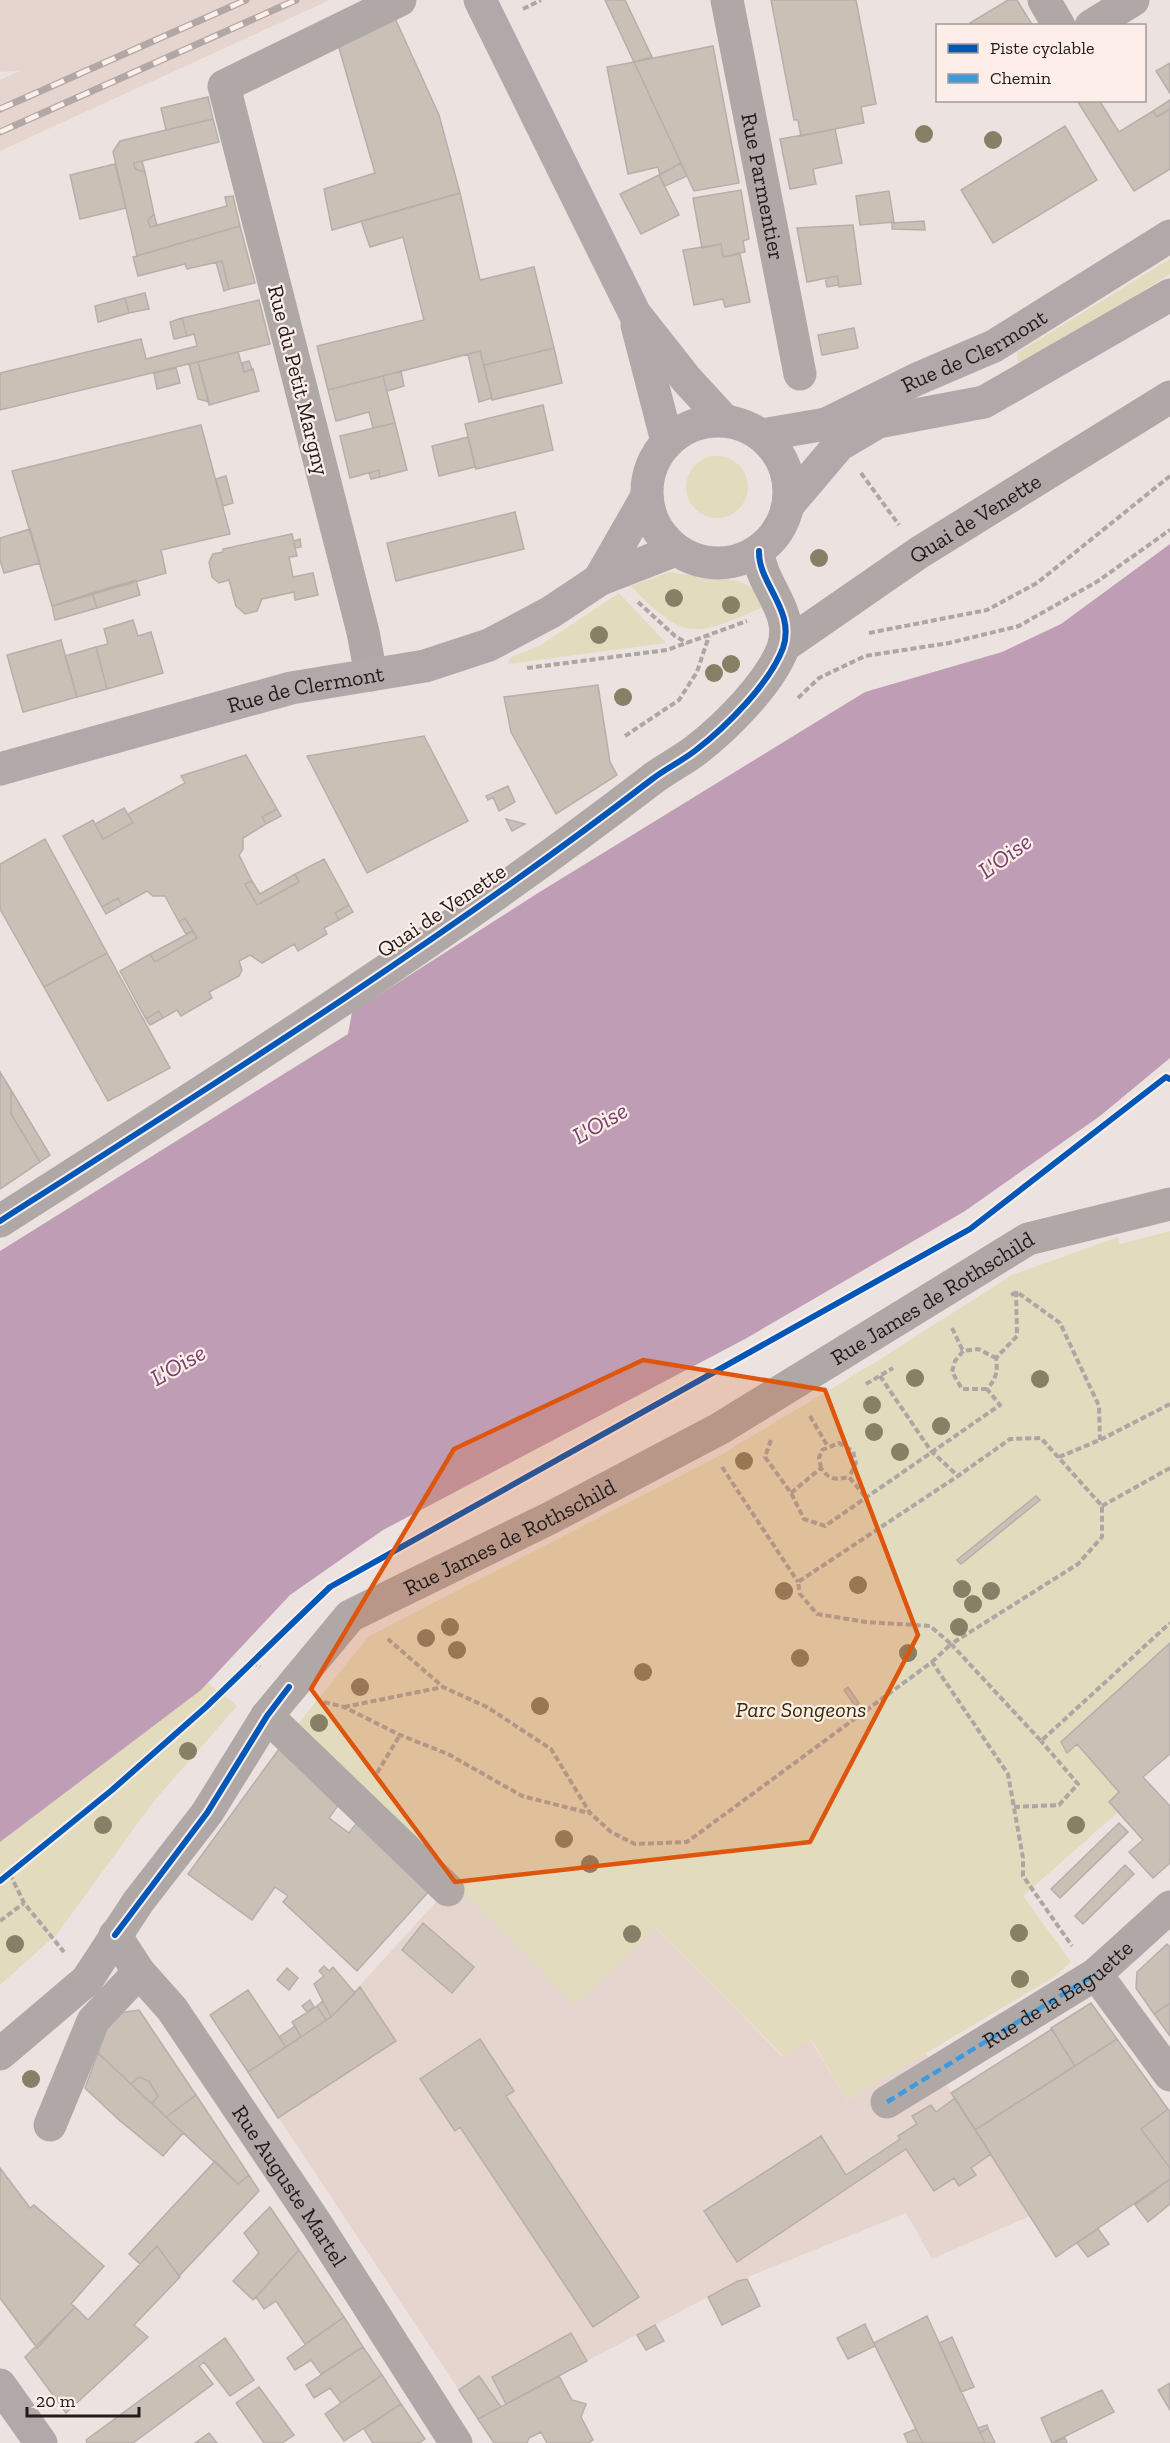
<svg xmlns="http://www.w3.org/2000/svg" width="1170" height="2443" font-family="'Zilla Slab',serif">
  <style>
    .built { fill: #e6d5cf }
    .green { fill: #e2dbbd }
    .water { fill: #bf9eb5 }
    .building { fill: #cbc0b6; stroke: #b5afac; stroke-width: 1.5 }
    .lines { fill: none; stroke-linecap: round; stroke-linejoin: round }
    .path { stroke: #aca6a4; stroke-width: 4; stroke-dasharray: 6 3; stroke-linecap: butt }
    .minor { stroke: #b0a7a7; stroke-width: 33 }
    .major { stroke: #b3a8a9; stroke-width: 33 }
    .rail-casing { stroke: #b0a7a6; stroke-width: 7 }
    .rail { stroke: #fdeee9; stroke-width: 4.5; stroke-dasharray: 14; stroke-linecap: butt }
    .quiet { stroke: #3c9bdf; stroke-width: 4.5; stroke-dasharray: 9 4.5; stroke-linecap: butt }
    .cycleway-casing { stroke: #fdeee9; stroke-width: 10 }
    .cycleway { stroke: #0057b8; stroke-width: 6 }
    .tree { fill: #878066 }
    .marked { fill: #de560d; fill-opacity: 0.2; stroke: #de560d; stroke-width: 4.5; stroke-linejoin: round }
    .labels { text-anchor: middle; stroke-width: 4.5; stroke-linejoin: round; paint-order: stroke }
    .street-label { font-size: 22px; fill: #211c1a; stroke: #fdeee9 }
    .park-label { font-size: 22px; font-style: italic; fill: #342f02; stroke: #fdeee9 }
    .water-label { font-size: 24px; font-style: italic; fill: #773f6e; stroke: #fdeee9 }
  </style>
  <rect width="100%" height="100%" fill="#ece3e0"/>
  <path class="built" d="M0,0H330L0,151V80L19,71L0,72Z
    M454,1882L656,1928L783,2057L810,2039L847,2100L926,2053L1030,2216L932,2259L906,2213L738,2281L478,2419L248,2072L331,2017Z"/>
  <path class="green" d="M1170,259V274L1024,365L1018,361L1017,353Z
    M686 487a31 31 0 1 1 62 0a31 31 0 1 1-62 0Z
    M670,572C690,577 740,574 753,590C757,595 760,601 763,607C695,637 685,643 631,586Z
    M619,593L666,643L508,664L511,657L541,645Z
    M1170,1231V1643L1062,1741L1061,1745L1067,1753L1077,1744L1119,1792L1109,1802L1118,1812L1023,1896L1071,1962L1054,1977L847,2100L811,2039L784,2057L656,1928L575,2005L298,1724L369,1636L717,1457L874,1363L1012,1275L1118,1237L1120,1244Z
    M208,1683L237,1706L154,1801L57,1934L0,1985V1842Z"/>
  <path class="water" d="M1170,544V1058L1100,1116L965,1211L745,1339L383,1530L290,1595L201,1690L0,1842V1251L348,1034L352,1012L538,893L865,692L1002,652L1061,624Z"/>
  <path class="building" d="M605,0H625L652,57L634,62Z
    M771,0H856L876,104L861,107L864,123L801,136L798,120H794Z
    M1008,0H1017L1033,26H972L970,23Z
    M394,16L439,115L460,193L332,230L324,189L375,173L337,41Z
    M713,46L739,183L694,191L634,62Z
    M634,62L681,163L660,175L658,167L628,174L607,67Z
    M1170,63V93L1156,71Z
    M208,97L213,119L166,130L161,108Z
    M1080,100H1099L1119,132L1153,111L1157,117L1170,109V169L1134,191L1078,102Z
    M1170,100V109L1157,117L1153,111Z
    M213,119L219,142L134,163L135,169L145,172L154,214L148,220L150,227L227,206L225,197L233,196L240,226L137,256L113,152L120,141Z
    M1065,126L1097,180L993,243L961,190Z
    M835,129L842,163L813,169L816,184L790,189L780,139Z
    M142,161L145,172L135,169L134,163Z
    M681,163L687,176L665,186L659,175Z
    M115,164L126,208L80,219L70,175Z
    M659,175L679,215L641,234L620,194Z
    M741,190L749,239L743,241L745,252L723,257L721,244L702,248L693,198Z
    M889,191L894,222L860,225L856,196Z
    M460,193L480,280L534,267L554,348L484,365L480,351L328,390L317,346L424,320L403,237L370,247L361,221Z
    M154,214L157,226L150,227L148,220Z
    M924,221L925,230L892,229V223Z
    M853,225L861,284L839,287L837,276L807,282L797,228Z
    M240,226L255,283L229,289L222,261L187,269L185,264L138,276L133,257Z
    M721,244L723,257L740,254L750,302L725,307L723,299L694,305L683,250Z
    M222,261L229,289L224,291L216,262Z
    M837,276L839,285L827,287L825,278Z
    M145,293L149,309L129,313L125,298Z
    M125,298L129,313L98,322L95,306Z
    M259,300L270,344L0,410V373L141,339L146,359L197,346L194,334L187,336L182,318Z
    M182,318L187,336L174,339L170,322Z
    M854,328L858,348L822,355L818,335Z
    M554,348L562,383L492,400L484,365Z
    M480,351L492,398L479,402L468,354Z
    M238,352L244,372L253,369L259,391L209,405L198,362Z
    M249,361L252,369L244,372L242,363Z
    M198,362L209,402L198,399L189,364Z
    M176,368L180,383L157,389L154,373Z
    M401,371L404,386L387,391L383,376Z
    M383,376L395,423L373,428L369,412L336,421L328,390Z
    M543,405L553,450L476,469L465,424Z
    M395,423L407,470L380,477L379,470L350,478L340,436Z
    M201,425L230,534L161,550L166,573L52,606L12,471Z
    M468,437L475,467L439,476L432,446Z
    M379,470L380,477L371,479L369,473Z
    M226,476L233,503L223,506L216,479Z
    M515,512L524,549L396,581L387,543Z
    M30,529L40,563L4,573L0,560V538Z
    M292,534L297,556L289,557L293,577L313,573L318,595L295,600L294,592L262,599L257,611L245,614L236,606L229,580L219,583L212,577L209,562L213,554L223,552V549Z
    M300,539L301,547L295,548L294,541Z
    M136,580L140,595L97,608L92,593Z
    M92,593L97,608L55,620L52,606Z
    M133,620L138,636L151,632L163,673L107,689L96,647L108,644L104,629Z
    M61,640L77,697L23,712L7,655Z
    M96,647L107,689L77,697L65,656Z
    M598,685L610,762L617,775L556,814L511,732L504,697Z
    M424,736L468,821L367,873L307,756Z
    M246,755L277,809L262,817L266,824L243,838V849L239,855L252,881L245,884L257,905L299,882L295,874L324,859L349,905L335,913L339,920L324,928L327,934L298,951L294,944L262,963L250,955L239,961L242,970L239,976L209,992L212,998L181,1016L177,1010L163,1018L159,1011L146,1019L120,971L150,954L155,962L197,938L185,918L179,922L165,896H153L147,891L122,905L118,898L102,907L63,836L93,820L103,839L133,823L128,814L185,783L181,776Z
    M508,786L515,802L499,811L493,797L488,800L486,796Z
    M124,808L133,823L103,839L95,824Z
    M277,809L281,816L266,824L262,817Z
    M506,819L525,824L512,831Z
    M45,839L107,953L44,987L0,909V864Z
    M295,874L299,882L257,905L245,884L252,881L260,894Z
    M118,898L122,905L106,914L102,907Z
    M349,905L353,912L339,920L335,913Z
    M185,918L193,931L186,934L179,922Z
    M193,931L197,938L155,962L150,954Z
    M107,953L170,1068L108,1101L44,987Z
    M159,1011L163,1018L150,1025L146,1019Z
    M0,1072L11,1090V1114L40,1162L0,1189Z
    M11,1090L50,1155L40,1162L11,1114Z
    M1036,1496L1040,1500L961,1564L957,1560Z
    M1170,1643V1754L1143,1777L1170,1806V1863L1153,1878L1129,1852L1143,1840L1109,1802L1119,1792L1077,1744L1067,1753L1061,1742Z
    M848,1687L859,1703L855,1706L844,1690Z
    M279,1749L344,1797L329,1818L349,1833L358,1821L431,1889L357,1971L283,1902L288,1896L275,1887L252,1920L188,1874Z
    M1119,1823L1128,1832L1060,1898L1051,1889Z
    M1125,1865L1134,1874L1083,1924L1075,1916Z
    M423,1923L474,1967L452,1993L402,1950Z
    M1167,1944L1170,1947V2003L1154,2014L1136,1988L1137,1972Z
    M324,1966L329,1971L333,1967L355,1993L331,2017L314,1984L324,1976L319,1971Z
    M287,1968L298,1978L289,1990L277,1980Z
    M360,1987L396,2041L278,2118L248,2072L331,2017Z
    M248,1990L286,2047L248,2072L210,2015Z
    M310,2000L314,2007L307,2012L302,2006Z
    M323,2001L331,2017L326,2020L317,2006Z
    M1091,2003L1117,2039L1075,2066L1051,2028Z
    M1170,2003V2036L1154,2014Z
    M317,2006L326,2020L301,2037L292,2022Z
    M139,2010L196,2095L166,2117L152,2104L158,2096L149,2081L139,2077L131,2084L98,2053L112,2014Z
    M295,2026L301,2037L286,2047L279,2037Z
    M1052,2029L1075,2066L975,2130L951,2093Z
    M480,2039L514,2091L506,2096L639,2297L593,2327L460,2127L455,2131L420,2079Z
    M1117,2039L1168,2109L1141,2129L1170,2168V2179L1056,2257L975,2130Z
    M98,2053L183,2133L163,2156L119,2120L85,2088Z
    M139,2077L149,2081L158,2096L152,2104L131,2084Z
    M196,2095L249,2175L238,2184L166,2117Z
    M955,2098L991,2154L971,2168L976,2175L959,2186L954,2178L934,2191L906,2149L737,2262L704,2211L821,2136L846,2175L900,2139L898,2136L917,2124L912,2116L931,2105L936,2112Z
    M1168,2109L1170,2112V2168L1141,2129Z
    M215,2161L238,2184L249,2175L259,2191L179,2276L157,2246L140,2264L129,2254Z
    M0,2168L30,2208L34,2205L104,2266L71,2304L75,2307L37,2348L0,2298Z
    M1170,2179V2204L1148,2222L1135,2205Z
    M270,2207L299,2250L253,2300L233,2281L259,2253L244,2233Z
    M1098,2229L1109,2244L1088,2257L1077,2243Z
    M157,2246L180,2277L134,2325L148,2337L66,2413L25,2357L75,2307L88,2320Z
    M299,2250L344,2317L305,2344L276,2301L264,2309L256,2297Z
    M747,2279L760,2306L722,2325L708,2297L738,2281Z
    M927,2316L978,2428L985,2443H923L875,2346L874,2343Z
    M344,2317L363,2347L321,2374L311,2360L295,2370L287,2358Z
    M865,2324L875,2346L848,2359L837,2338Z
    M655,2325L664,2341L646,2350L637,2335Z
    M571,2333L587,2361L506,2404L492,2377Z
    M952,2337L974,2387L961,2392L939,2343Z
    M225,2338L254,2380L230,2396L204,2362L199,2366L213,2384L133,2443H87L86,2440Z
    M363,2347L382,2375L341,2403L330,2388L314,2398L306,2385Z
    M382,2375L401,2404L344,2441L325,2414Z
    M479,2376L501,2407L478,2419L459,2390Z
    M559,2376L572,2400L586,2404L581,2417L593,2440L588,2443H547L541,2432L529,2438L527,2443H494L478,2419Z
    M1170,2383V2410L1158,2390Z
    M259,2387L294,2435L282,2443H264L236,2403Z
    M1102,2390L1114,2412L1052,2443L1041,2418Z
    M401,2404L425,2439L419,2443H373L364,2429Z
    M987,2425L988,2428L980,2433L978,2428Z
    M988,2428L995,2443H985L980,2433Z
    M916,2429L923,2443H908L904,2434Z
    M209,2433L217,2443H195Z
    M1065,2438L1067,2443H1052Z"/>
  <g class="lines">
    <path class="path" d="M523,9L541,0
      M861,473L899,525
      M638,602L675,636L687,643
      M869,633L987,610L1037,583L1170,476
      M527,668L667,650L747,621
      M798,698L819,678L865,656L949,643L1019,626L1098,581L1170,530
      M625,736L679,700L697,672L709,636
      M1011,1295L1017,1292L1060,1323L1099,1406L1100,1440
      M952,1328L963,1351
      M880,1376L931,1451L958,1476
      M866,1384L893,1368
      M987,1389H962L952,1372L955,1361L963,1351L978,1349L996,1358
      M810,1416L827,1445
      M771,1440L765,1457L791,1493L804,1519L825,1526L1000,1405L987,1389C996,1379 998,1372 996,1358L1017,1336L1016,1289
      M1059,1457L1100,1440L1170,1404
      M722,1467L798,1582
      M821,1468L819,1458L822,1450L839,1443L853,1451L856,1463L849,1477
      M791,1493L821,1468C829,1480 836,1480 849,1477L866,1498
      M1102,1506L1170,1468
      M391,1639L389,1640L442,1686
      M252,1662L260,1667
      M932,1662L951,1644L930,1626L866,1622L817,1614L800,1594L798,1582L958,1476L1010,1439L1041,1438L1102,1506V1537L1078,1564L951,1644L1041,1741L1170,1623
      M324,1702L344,1707L400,1735L448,1754L522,1796L589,1813
      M344,1707L443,1687L487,1707L551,1749L590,1813L611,1832L635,1844L687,1842L932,1662L1008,1774L1023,1858V1876L1072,1946
      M377,1773L400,1735
      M1014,1807L1059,1805L1078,1784L1041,1741
      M10,1874L24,1903L64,1952
      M0,1921L24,1903"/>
    <g class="minor">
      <path id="s1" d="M727,0L800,374"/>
      <path d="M1044,0L1059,26"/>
      <path d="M1091,26L1133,0"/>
      <path id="s2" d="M784,646L920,552L1170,397"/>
      <path d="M371,675L363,632L224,86L400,0"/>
      <path d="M0,1221C221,1080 443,940 651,780C665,769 682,761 696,750C726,727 770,683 783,648C796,610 758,584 759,551"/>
      <path d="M267,1716L448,1890"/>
      <path id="s3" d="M115,1935L139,1972L172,2009L317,2225L456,2443"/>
      <path d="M1096,1974L1170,2075"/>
      <path id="s4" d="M0,2054L87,1980L138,1902L207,1813L267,1716L350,1616L550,1518L719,1429L1028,1239L1170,1204"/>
      <path id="s5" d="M887,2102L1096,1974L1170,1907"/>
      <path d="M50,2125L93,2021L139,1972"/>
    </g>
    <g class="major">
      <path d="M480,0L635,314L687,380L724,420"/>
      <path d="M637,325L667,441"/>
      <circle cx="718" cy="492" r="71"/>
      <path id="s6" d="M762,435L826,424L917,379L994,346L1170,236"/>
      <path d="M789,504L839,445L878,422L984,402L1170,295"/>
      <path d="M599,580L646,498"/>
      <path id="s7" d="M0,769L291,688L425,666L489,645L551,612L599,580L676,550"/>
      <path d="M0,2385L41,2443"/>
    </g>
    <g class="rail-casing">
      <path id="rail" d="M0,109L246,0
        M0,132L296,0"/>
    </g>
    <use href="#rail" class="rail"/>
    <path class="quiet" d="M887,2102L1096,1974"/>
    <g class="cycleway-casing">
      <path id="cycleway" d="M0,1221C221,1080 443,940 651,780C665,769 682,761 696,750C726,727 770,683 783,648C796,610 758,584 759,551
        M0,1881L112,1790L206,1707L330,1587L970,1229L1166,1077L1170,1079
        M115,1935L207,1813L267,1716L289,1687"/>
    </g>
    <use href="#cycleway" class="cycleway"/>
  </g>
  <g class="tree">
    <circle cx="924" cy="134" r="9"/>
    <circle cx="993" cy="140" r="9"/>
    <circle cx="819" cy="558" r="9"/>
    <circle cx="674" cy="598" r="9"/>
    <circle cx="731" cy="605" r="9"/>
    <circle cx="599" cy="635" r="9"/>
    <circle cx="731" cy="664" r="9"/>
    <circle cx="714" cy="673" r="9"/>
    <circle cx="623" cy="697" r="9"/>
    <circle cx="915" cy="1378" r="9"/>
    <circle cx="1040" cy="1379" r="9"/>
    <circle cx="872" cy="1405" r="9"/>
    <circle cx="941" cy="1426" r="9"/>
    <circle cx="874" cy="1432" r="9"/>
    <circle cx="900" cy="1452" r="9"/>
    <circle cx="744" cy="1461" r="9"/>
    <circle cx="858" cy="1585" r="9"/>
    <circle cx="962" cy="1589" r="9"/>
    <circle cx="784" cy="1591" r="9"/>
    <circle cx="991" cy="1591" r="9"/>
    <circle cx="973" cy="1604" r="9"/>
    <circle cx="450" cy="1627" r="9"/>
    <circle cx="959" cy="1627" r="9"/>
    <circle cx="426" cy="1638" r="9"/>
    <circle cx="457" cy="1650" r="9"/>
    <circle cx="908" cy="1653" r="9"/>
    <circle cx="800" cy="1658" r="9"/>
    <circle cx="643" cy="1672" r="9"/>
    <circle cx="360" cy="1687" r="9"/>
    <circle cx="540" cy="1706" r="9"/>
    <circle cx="319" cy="1723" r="9"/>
    <circle cx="188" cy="1751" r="9"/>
    <circle cx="103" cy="1825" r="9"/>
    <circle cx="1076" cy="1825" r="9"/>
    <circle cx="564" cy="1839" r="9"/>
    <circle cx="590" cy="1864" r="9"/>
    <circle cx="1019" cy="1933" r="9"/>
    <circle cx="632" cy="1934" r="9"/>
    <circle cx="15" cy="1944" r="9"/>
    <circle cx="1020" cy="1979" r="9"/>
    <circle cx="31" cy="2079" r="9"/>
  </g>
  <path class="marked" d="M643,1360L825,1390L918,1635L810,1842L455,1882L311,1689L454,1449Z"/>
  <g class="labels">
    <g class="street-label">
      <text dy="8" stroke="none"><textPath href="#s1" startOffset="190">Rue Parmentier</textPath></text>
      <text dy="8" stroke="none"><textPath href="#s6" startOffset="230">Rue de Clermont</textPath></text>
      <text transform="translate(299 380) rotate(76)" y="8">Rue du Petit Margny</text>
      <text dy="8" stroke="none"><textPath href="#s2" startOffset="230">Quai de Venette</textPath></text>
      <text dy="8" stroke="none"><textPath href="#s7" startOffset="316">Rue de Clermont</textPath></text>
      <text transform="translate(441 910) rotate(-34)" y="8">Quai de Venette</text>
      <text dy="8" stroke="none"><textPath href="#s4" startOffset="1228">Rue James de Rothschild</textPath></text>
      <text dy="8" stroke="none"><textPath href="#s4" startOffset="742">Rue James de Rothschild</textPath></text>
      <text dy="8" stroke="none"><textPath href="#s5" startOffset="202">Rue de la Baguette</textPath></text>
      <text dy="8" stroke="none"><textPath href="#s3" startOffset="306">Rue Auguste Martel</textPath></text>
    </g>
    <g class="park-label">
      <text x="801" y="1717">Parc Songeons</text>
    </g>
    <g class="water-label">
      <text transform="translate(1005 856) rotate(-36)" y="8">L'Oise</text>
      <text transform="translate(600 1123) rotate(-30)" y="8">L'Oise</text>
      <text transform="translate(178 1365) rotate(-30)" y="8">L'Oise</text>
    </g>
  </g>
  <rect x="936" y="24" width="210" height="78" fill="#fdeee9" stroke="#a59a96" stroke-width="1.5"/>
  <rect x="948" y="44" width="30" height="9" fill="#0057b8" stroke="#a59a96" stroke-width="1.5"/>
  <text x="990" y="54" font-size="18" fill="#211c1a">Piste cyclable</text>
  <rect x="948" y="74" width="30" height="9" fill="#3c9bdf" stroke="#a59a96" stroke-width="1.5"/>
  <text x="990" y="84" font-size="18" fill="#211c1a">Chemin</text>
  <path d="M27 2407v9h112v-9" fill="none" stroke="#211c1a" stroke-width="3"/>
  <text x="36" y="2407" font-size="18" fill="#211c1a" stroke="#fdeee9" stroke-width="4.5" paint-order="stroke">20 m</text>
</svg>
